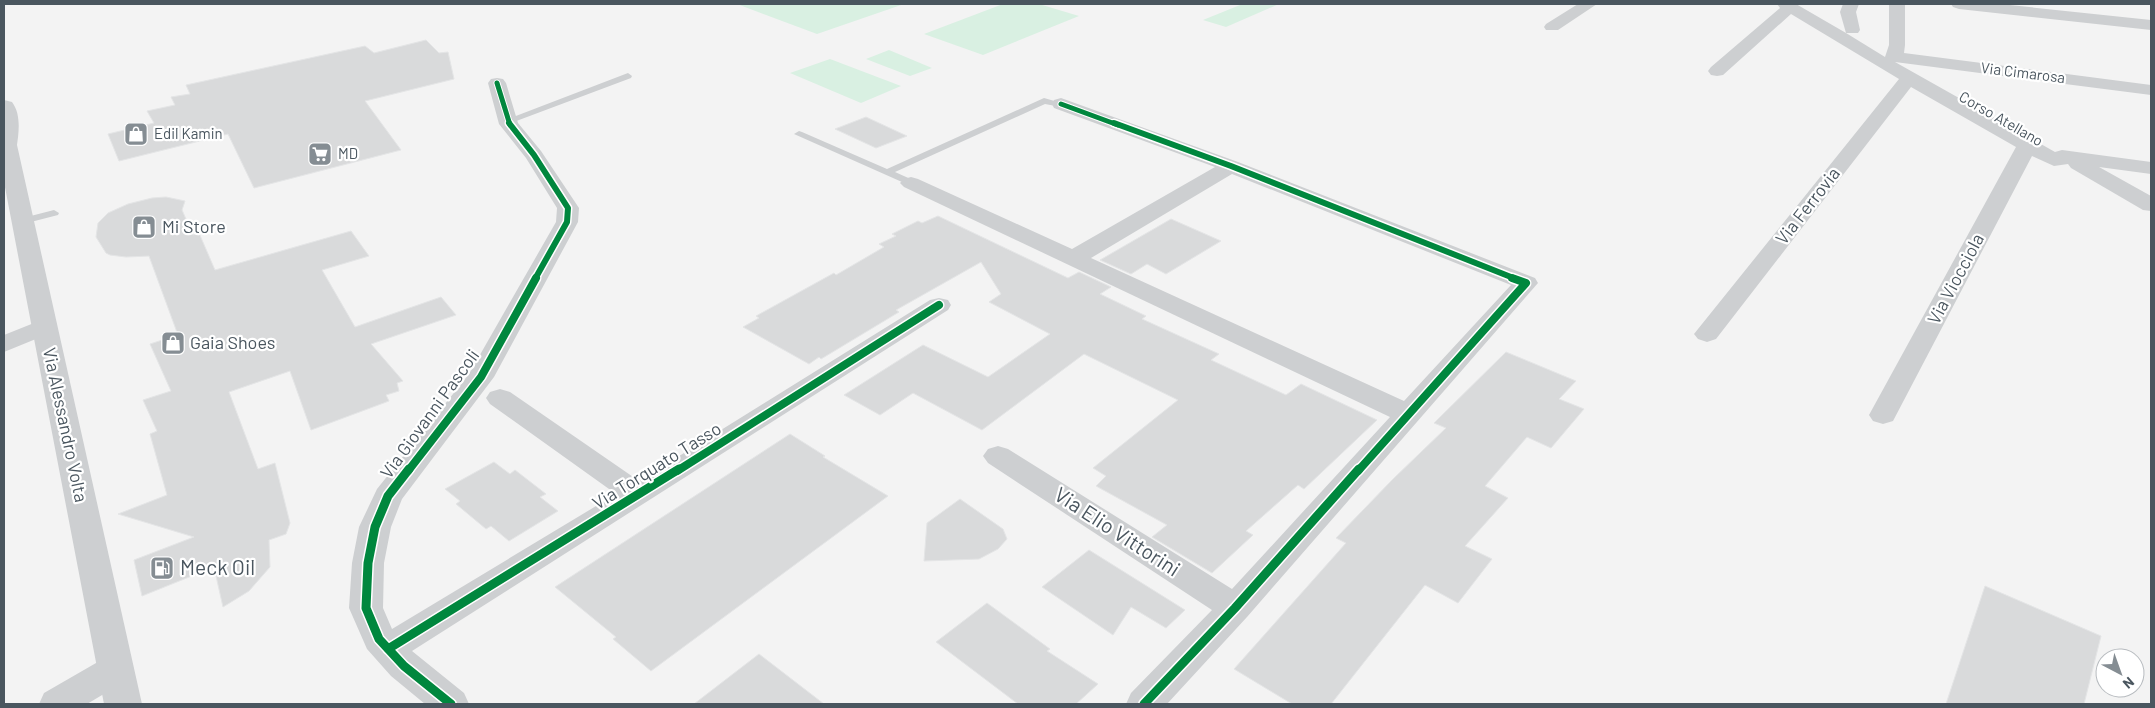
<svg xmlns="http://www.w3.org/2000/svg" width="2155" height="708" font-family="Barlow,sans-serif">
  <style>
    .green { fill: #d9f0e2 }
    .building { fill: #d9dadb; stroke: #e4e5e6 }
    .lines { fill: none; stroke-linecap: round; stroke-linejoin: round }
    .lane { fill: #cdcfd1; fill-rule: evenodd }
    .street { fill: #cdcfd1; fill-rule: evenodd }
    .secondary { fill: #cdcfd1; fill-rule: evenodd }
    .cycleway-far3-casing { stroke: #fff; stroke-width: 7 }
    .cycleway-far2-casing { stroke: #fff; stroke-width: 9 }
    .cycleway-far1-casing { stroke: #fff; stroke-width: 11 }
    .cycleway-casing { stroke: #fff; stroke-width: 12 }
    .cycleway-far3 { stroke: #00873e; stroke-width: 5 }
    .cycleway-far2 { stroke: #00873e; stroke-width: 6 }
    .cycleway-far1 { stroke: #00873e; stroke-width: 8 }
    .cycleway { stroke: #00873e; stroke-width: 9 }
    .labels { text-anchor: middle; stroke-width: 4.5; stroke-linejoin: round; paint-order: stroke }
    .far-street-label { font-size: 15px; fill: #4a565f; stroke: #fff }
    .far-poi-label { font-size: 15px; fill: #4a565f; stroke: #fff; text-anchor: start }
    .street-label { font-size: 18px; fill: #4a565f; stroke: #fff }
    .poi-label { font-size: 18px; fill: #4a565f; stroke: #fff; text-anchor: start }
    .near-street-label { font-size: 21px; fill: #4a565f; stroke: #fff }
    .near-poi-label { font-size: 21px; fill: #4a565f; stroke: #fff; text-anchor: start }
  </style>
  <rect width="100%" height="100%" fill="#f3f3f3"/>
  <path class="green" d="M737,4H904L817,34Z
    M1003,4H1039L1079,16L983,55L924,34Z
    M1237,4H1279L1226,27L1203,20L1240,5Z
    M889,50L932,68L910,76L866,59Z
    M830,59L901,86L861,103L790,73Z"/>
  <path class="building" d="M426,40L439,53L448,52L454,79L365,101L401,150L254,188L228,134L119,161L108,134L154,123L147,111L175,105L171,97L190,94L186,85L365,46L374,53Z
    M866,117L894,130L907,136L876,148L835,129Z
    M152,198L166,197L185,201L182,210L193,235L199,233L215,270L351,231L369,256L322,270L355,327L441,297L456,315L371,344L403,381L397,383L399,391L386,395L389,401L311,430L290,371L229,392L258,469L275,463L290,523L286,534L269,540L270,567L249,591L223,607L214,567L142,596L134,560L194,537L118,514L167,495L150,434L157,431L143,400L171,391L150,344L178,335L149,256L126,257L110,255L106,253L96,237L98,223L108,213L128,204Z
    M938,216L1068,278L1079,272L1111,287L1100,294L1146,316L1142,319L1219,354L1211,360L1286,395L1301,384L1377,420L1304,489L1298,485L1246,531L1253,535L1212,573L1152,537L1167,525L1096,486L1106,476L1093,468L1178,400L1084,354L982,430L913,393L880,415L844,395L923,345L988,377L1050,334L989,302L1001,294L981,262L896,310L899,312L821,359L819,357L809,364L743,327L759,318L756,316L834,273L836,275L884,247L879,244L896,236L892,234L918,221L922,223Z
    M1171,219L1221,241L1166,274L1147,264L1131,274L1100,260Z
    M1506,352L1576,381L1559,399L1584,409L1551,448L1527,437L1485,486L1508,498L1465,546L1492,559L1458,603L1425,585L1331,704H1292L1234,669L1346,543L1336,538L1392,480L1446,428L1434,423Z
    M790,434L825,456L823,457L888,496L651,671L613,639L616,637L555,587Z
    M494,462L510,474L515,470L546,494L540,497L558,511L509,541L491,526L486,529L456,504L460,501L445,489Z
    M960,499L1003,529L1007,539L998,549L979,559L924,561L927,523Z
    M1089,550L1185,610L1166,628L1131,607L1113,635L1042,587Z
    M1985,586L2101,636L2084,704H1946Z
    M987,603L1050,649L1047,651L1098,684L1076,704H1018L936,642Z
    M759,654L824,704H694Z"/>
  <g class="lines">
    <path class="lane" d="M628,73L632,76L631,78L511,123H505L503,121Z
      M1044,98L1065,104L1061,107L1045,104L895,172L915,181L916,183L911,186L794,134L799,131L802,132L887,169Z
      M54,210L59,213L58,215L23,224L18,221L19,219Z"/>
    <path class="street" d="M1578,4H1597L1558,30H1546L1544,27L1546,24Z
      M1777,4H1796L1846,33L1840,12L1843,4H1859L1856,12L1860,30L1858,33H1846L1885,57L1889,45V4H1905V45L1904,53L2151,85V95L1895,62L2055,152L2062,150L2151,162V174L2099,167L2151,196V211L2143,210L2071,168L2068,164L2054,166L2032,156L1893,421L1883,424L1873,421L1869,415L2016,147L1911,87L1716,339L1707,342L1698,339L1694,334L1698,329L1899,79L1791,14L1723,75L1717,76L1711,75L1708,71L1711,67L1780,8Z
      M1951,4H2000L2151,20V30L1959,9L1953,7Z
      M497,78L503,79L506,83L518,123L541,151L579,208L578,222L494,377L402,499L391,527L384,563L383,608L392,629L616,494L490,404L486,398L490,392L500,389L510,392L639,481L930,300L939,298L948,300L951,305L948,310L412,651L464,693L469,704H425L391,676L367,649L349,608L352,563L359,527L377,489L469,374L556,222L557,208L526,158L499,124L488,83L491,79Z
      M1061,98L1238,162L1535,278L1538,283L1247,617L1167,704H1126L1131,693L1212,610L988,463L983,456L988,449L998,446L1008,449L1232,589L1390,417L904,187L900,183L904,179L911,177L918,179L1072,249L1215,167L1054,108L1052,104L1054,100ZM1232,174L1511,285L1404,401L1091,258Z
      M44,319L53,322L57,327L53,332L4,352V335Z
      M116,655L129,659L134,669L129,679L87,704H39L44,693L103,659Z"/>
    <path class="secondary" d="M4,100L12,102C21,114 19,131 17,145L142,704H104L4,182Z"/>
    <g class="cycleway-far3-casing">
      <path id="cycleway-far3" d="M497,83L510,125
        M1061,104L1118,125"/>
    </g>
    <g class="cycleway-far2-casing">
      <path id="cycleway-far2" d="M509,123L534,155L568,208L567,222L535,279
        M1114,123L1231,166L1516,279"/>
    </g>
    <g class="cycleway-far1-casing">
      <path id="cycleway-far1" d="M408,471L481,377L536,278
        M677,471L939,305
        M1358,471L1526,283L1512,278"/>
    </g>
    <g class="cycleway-casing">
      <path id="cycleway" d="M409,469L388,496L375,527L368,563L366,608L379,639L404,666L451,704
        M388,649L679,469
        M1144,704L1235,608L1359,469"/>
    </g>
    <use href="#cycleway-far3" class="cycleway-far3"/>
    <use href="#cycleway-far2" class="cycleway-far2"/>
    <use href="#cycleway-far1" class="cycleway-far1"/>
    <use href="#cycleway" class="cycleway"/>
  </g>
  <defs>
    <g id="shop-square" transform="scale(1.25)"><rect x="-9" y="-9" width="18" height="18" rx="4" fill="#858d93" stroke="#fff"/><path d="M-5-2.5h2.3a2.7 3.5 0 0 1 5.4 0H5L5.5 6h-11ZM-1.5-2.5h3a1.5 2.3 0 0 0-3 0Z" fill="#fff"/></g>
    <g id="supermarket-square" transform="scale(1.25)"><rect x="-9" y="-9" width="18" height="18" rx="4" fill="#858d93" stroke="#fff"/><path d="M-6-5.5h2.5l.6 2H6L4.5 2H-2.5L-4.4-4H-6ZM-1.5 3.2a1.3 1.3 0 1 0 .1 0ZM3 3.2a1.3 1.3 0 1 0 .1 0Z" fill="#fff"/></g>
    <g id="fuel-square" transform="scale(1.25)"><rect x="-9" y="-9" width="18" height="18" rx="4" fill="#858d93" stroke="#fff"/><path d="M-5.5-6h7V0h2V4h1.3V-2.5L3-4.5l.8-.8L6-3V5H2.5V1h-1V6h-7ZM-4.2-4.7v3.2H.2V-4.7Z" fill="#fff"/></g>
  </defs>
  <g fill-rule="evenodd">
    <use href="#shop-square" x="136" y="134"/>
    <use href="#supermarket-square" x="320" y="154"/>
    <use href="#shop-square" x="144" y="227"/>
    <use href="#shop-square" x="173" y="343"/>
    <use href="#fuel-square" x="162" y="568"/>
  </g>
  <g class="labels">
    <g class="far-street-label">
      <text transform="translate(2023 73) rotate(7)" y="5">Via Cimarosa</text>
      <text transform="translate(2001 119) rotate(30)" y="5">Corso Atellano</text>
    </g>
    <g class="far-poi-label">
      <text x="154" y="139">Edil Kamin</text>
      <text x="338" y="159">MD</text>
    </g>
    <g class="street-label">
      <text transform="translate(1808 206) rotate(-52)" y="6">Via Ferrovia</text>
      <text transform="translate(1956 279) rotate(-62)" y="6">Via Viocciola</text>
      <text transform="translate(430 414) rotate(-54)" y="6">Via Giovanni Pascoli</text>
      <text transform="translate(65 425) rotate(78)" y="6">Via Alessandro Volta</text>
      <text transform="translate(657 466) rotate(-32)" y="6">Via Torquato Tasso</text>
    </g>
    <g class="poi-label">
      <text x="162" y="233">Mi Store</text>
      <text x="190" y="349">Gaia Shoes</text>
    </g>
    <g class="near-street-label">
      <text transform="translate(1117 532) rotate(33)" y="7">Via Elio Vittorini</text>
    </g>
    <g class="near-poi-label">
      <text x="180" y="575">Meck Oil</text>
    </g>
  </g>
  <rect width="2155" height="708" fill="none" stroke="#4a565f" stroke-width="10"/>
  <g transform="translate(2120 673) rotate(139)"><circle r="24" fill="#ffffff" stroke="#b7bbbf"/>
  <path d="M0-4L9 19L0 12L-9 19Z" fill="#858d93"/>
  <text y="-8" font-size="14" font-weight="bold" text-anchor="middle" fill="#4a565f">N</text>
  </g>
</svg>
